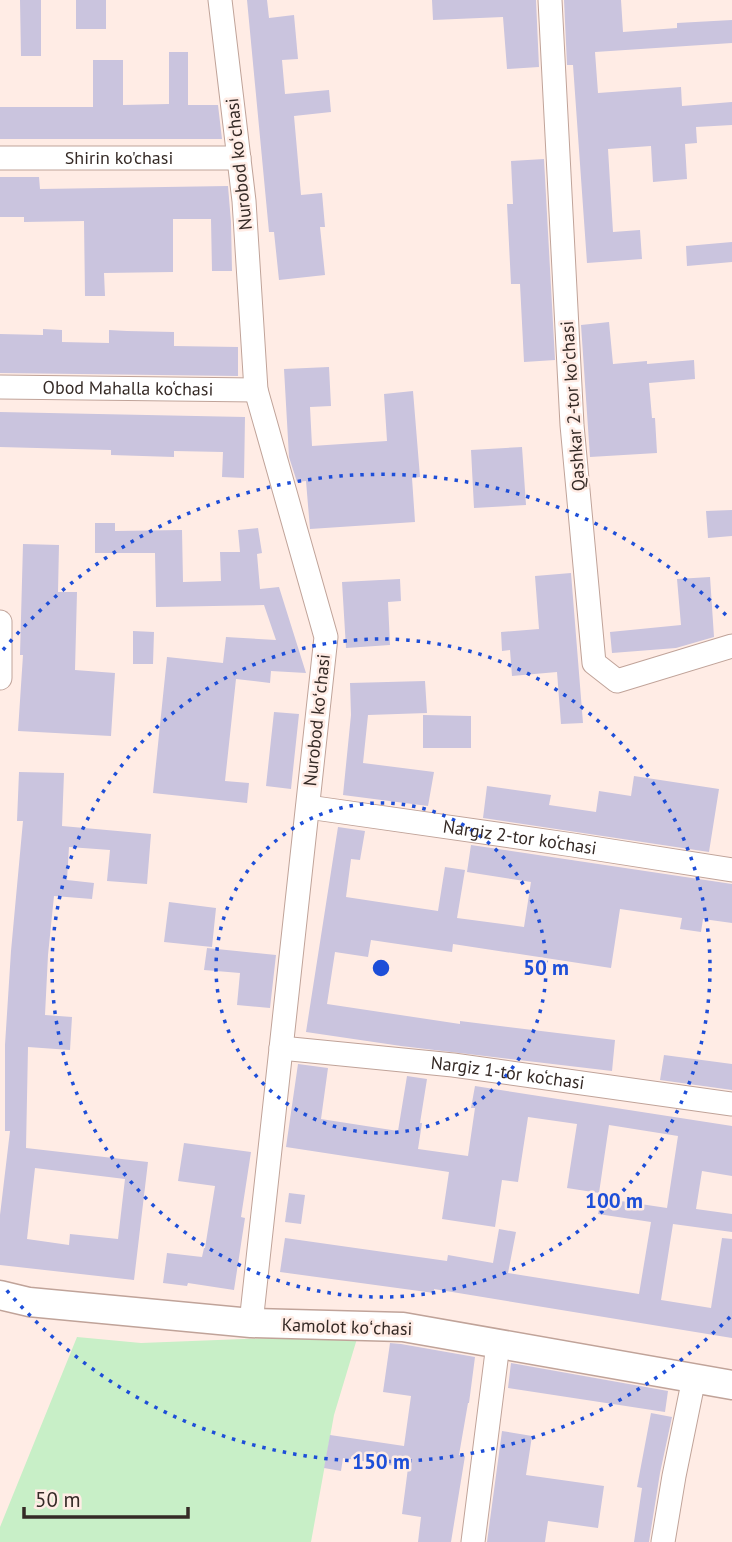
<svg xmlns="http://www.w3.org/2000/svg" width="732" height="1542" font-family="'PT Sans',sans-serif">
  <style>
    .green { fill: #c8efc7 }
    .building { fill: #cac4de; fill-rule: evenodd }
    .lines { fill: none; stroke-linecap: round; stroke-linejoin: round }
    .minor-casing { stroke: #c0a399; stroke-width: 25 }
    .tertiary-casing { stroke: #c0a399; stroke-width: 31 }
    .minor { stroke: #fff; stroke-width: 23 }
    .tertiary { stroke: #fff; stroke-width: 28 }
    .ring { fill: none; stroke: #1d4ed8; stroke-width: 3.5; stroke-dasharray: 3.5 7 }
    .labels { text-anchor: middle; stroke-width: 5; stroke-linejoin: round; paint-order: stroke }
    .street-label { font-size: 18px; fill: #352a26; stroke: #ffece5 }
    .centre { fill: #1d4ed8; stroke: #ffece5; stroke-width: 3.5 }
    .ring-label { font-size: 21px; text-anchor: middle; font-weight: bold; fill: #1d4ed8; stroke: #ffece5; stroke-width: 5; stroke-linejoin: round; paint-order: stroke }
  </style>
  <rect width="100%" height="100%" fill="#ffece5"/>
  <path class="green" d="M359,1332L334,1415L311,1542H0V1527L77,1337L141,1343L296,1337Z"/>
  <path class="building" d="M20,0H41V56H21Z
    M76,0H106V29H76Z
    M247,0H267L269,18L294,15L298,59L282,60L285,94L329,90L331,112L294,116L301,195L322,193L325,227H320L325,275L279,280L274,232H269Z
    M432,0H536L539,67L507,69L503,17L433,20Z
    M564,0H621L623,32L677,28V23L732,20V43L595,52L598,93L681,87L682,106L732,102V125L696,127L697,143L685,144L687,179L653,182L651,146L608,149L613,232L640,230L642,259L587,263L573,65H567Z
    M169,52H188V105H218L222,139H0V107H93V60H123V105L169,104Z
    M544,159L555,360L524,362L520,284H511L507,204H513L511,161Z
    M0,177H39L40,189L228,186L231,222L232,271H212L211,219H173V272L104,273L105,296H85L84,221L24,222V217H0Z
    M732,242V262L687,266L686,246Z
    M609,322L613,364L647,361V364L694,360L695,379L649,383L652,418H655L657,453L590,457L581,325Z
    M43,329L62,330V342L109,343V330L127,331L174,332V346L238,347V376L0,373V334L43,335Z
    M329,367L331,406L310,407L312,446L387,441L384,394L413,391L420,477L412,478L415,522L310,529L306,481L297,482L289,457L284,369Z
    M0,412L245,417L244,478L222,477L223,452L174,451V457L111,455V450L0,447Z
    M522,447L526,505L474,508L471,450Z
    M732,510V536L708,538L706,511Z
    M95,523H115V531L182,530L183,582L221,581L220,552H240L238,530L258,528L262,553L257,554L260,589L279,587L306,673L271,671L270,683L236,679L225,781L249,783L247,803L153,793L167,657L223,663L226,637L276,640L264,605L156,607L155,553H95Z
    M23,544L59,545L58,592H77L75,670L115,673L111,736L18,731L23,655H20Z
    M571,573L583,723L561,724L557,672L512,676L510,650L502,651L501,632L539,629L535,576Z
    M710,577L714,637L676,648L612,653L610,632L681,625L677,579Z
    M400,579L401,601L388,602L390,645L346,648L342,582Z
    M133,631L154,632L153,664H133Z
    M425,681L427,713L368,715L363,763L434,772L428,806L343,795L351,715L350,683Z
    M274,712L299,714L291,789L266,786Z
    M423,715L471,716V748H423Z
    M19,772L64,773L62,826L151,834L147,884L107,881L110,850L69,847L67,880L94,883L92,899L54,896L48,955L45,1015L72,1017L70,1050L28,1047L26,1148L148,1162L134,1280L0,1265V1215L10,1131H5V1045L11,951L23,821H17ZM35,1168L125,1179L118,1239L70,1234L69,1245L27,1239Z
    M634,776L719,789L709,852L483,818L487,786L551,795L549,805L596,812L599,791L631,796Z
    M338,827L365,831L360,860L351,859L346,897L438,911L445,867L465,870L457,918L524,927L531,882L467,872L471,845L732,884V923L703,919L701,932L680,929L682,918L620,909L611,968L453,944L452,952L371,940L368,957L335,952L327,1004L460,1024V1021L615,1040L612,1071L401,1046L306,1032Z
    M169,902L216,908L212,947L164,942Z
    M207,948L276,955L270,1008L237,1005L240,973L204,970Z
    M664,1055L732,1064V1090L660,1080Z
    M298,1064L328,1068L321,1119L398,1131L407,1076L427,1079L420,1123H422L418,1149L468,1156L475,1108H471L475,1086L732,1126V1176L702,1171L696,1209L732,1214V1232L673,1224L661,1300L711,1308L722,1238L732,1239V1338L434,1289V1293L280,1272L285,1238L447,1261L448,1255L493,1263L499,1229L516,1232L508,1273L639,1294L651,1222L598,1214L601,1198L667,1208L678,1136L609,1125L599,1193L567,1188L577,1124L528,1117L518,1182L502,1180L495,1227L442,1219L449,1172L286,1147Z
    M184,1143L251,1152L241,1217L245,1218L234,1290L188,1283L187,1286L163,1283L167,1253L202,1257L204,1248H205L215,1186L178,1181Z
    M289,1193L305,1195L301,1224L285,1222Z
    M390,1343L401,1344L475,1357L469,1403H468L459,1455L465,1456L451,1542H418L421,1517L402,1514L408,1468L343,1458L341,1471L324,1468L330,1435L404,1446L411,1396L383,1392Z
    M511,1363L668,1391L665,1412L508,1388Z
    M651,1413L672,1417L660,1473L649,1542H634L642,1488L637,1487Z
    M502,1431L532,1436L526,1475L604,1486L598,1528L548,1521L545,1542H487Z"/>
  <g class="lines">
    <g class="minor-casing">
      <g id="minor">
        <path d="M220,0L244,201L256,390L326,637L251,1323"/>
        <path d="M550,0L572,425L594,663L617,681L732,646"/>
        <path id="s1" d="M0,158H239"/>
        <path id="s2" d="M0,387L256,390"/>
        <path d="M0,622V678"/>
        <path id="s3" d="M308,807L573,845L732,870"/>
        <path id="s4" d="M281,1048L453,1065L732,1104"/>
        <path d="M473,1542L498,1344"/>
        <path d="M663,1542L674,1476L694,1378"/>
      </g>
    </g>
    <g class="tertiary-casing">
      <path id="tertiary" d="M0,1295L29,1302L251,1323L403,1327L732,1385"/>
    </g>
    <use href="#minor" class="minor"/>
    <use href="#tertiary" class="tertiary"/>
  </g>
  <g class="ring">
    <circle cx="381" cy="968" r="165"/>
    <circle cx="381" cy="968" r="329"/>
    <path d="M730 1317A494 494 0 0 1 3 1286M3 650A494 494 0 0 1 730 619"/>
  </g>
  <g class="labels">
    <g class="street-label">
      <text dy="6" stroke="none"><textPath href="#s1" startOffset="119">Shirin ko'chasi</textPath></text>
      <text transform="translate(239 164) rotate(-96)" y="6">Nurobod koʻchasi</text>
      <text dy="6" stroke="none"><textPath href="#s2" startOffset="128">Obod Mahalla ko‘chasi</textPath></text>
      <text transform="translate(573 406) rotate(-94)" y="6">Qashkar 2-tor koʼchasi</text>
      <text transform="translate(317 720) rotate(-84)" y="6">Nurobod koʻchasi</text>
      <text dy="6" stroke="none"><textPath href="#s3" startOffset="214">Nargiz 2-tor ko‘chasi</textPath></text>
      <text dy="6" stroke="none"><textPath href="#s4" startOffset="228">Nargiz 1-tor ko‘chasi</textPath></text>
      <text transform="translate(347 1327) rotate(2)" y="6">Kamolot koʻchasi</text>
    </g>
  </g>
  <circle cx="381" cy="968" r="10" class="centre"/>
  <g class="ring-label">
    <text x="546" y="975">50 m</text>
    <text x="614" y="1208">100 m</text>
    <text x="381" y="1469">150 m</text>
  </g>
  <path d="M24 1507v10h164v-10" fill="none" stroke="#352a26" stroke-width="3.5"/>
  <text x="35" y="1507" font-size="21" fill="#352a26" stroke="#ffece5" stroke-width="5" paint-order="stroke">50 m</text>
</svg>
